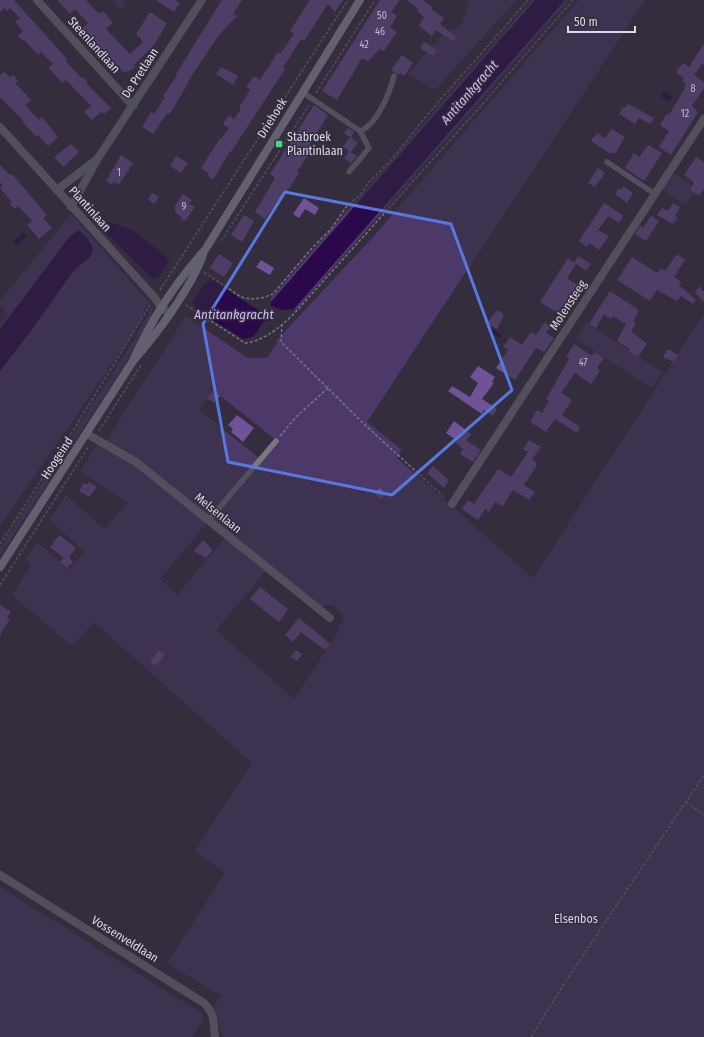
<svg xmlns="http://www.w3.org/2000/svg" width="704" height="1037" font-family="'Fira Sans Condensed',sans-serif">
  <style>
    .green { fill: #4d3969; fill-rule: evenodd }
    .water { fill: #2a0849 }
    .building { fill: #6f5297 }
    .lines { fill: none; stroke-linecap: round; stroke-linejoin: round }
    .path { stroke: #797482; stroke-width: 1.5; stroke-dasharray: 3 2; stroke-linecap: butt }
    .lane { stroke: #7a7780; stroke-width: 5.5 }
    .street { stroke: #7a7780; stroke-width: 8 }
    .secondary { stroke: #a39eac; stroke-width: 8 }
    .marked { fill: none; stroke: #5778dc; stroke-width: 3; stroke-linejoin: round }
    .poi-dot { fill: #43d77b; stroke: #332d3e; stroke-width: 1.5 }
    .labels { text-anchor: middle; stroke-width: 3; stroke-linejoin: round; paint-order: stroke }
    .number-label { font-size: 10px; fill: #c2b8d2 }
    .street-label { font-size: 12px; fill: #dedae5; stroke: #332d3e }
    .poi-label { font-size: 12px; fill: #dedae5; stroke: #332d3e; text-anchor: start }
    .park-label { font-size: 12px; fill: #dccdf5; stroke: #332d3e }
    .water-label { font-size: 13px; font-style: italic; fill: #d2bcf7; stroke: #332d3e }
  </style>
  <rect width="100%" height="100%" fill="#332d3e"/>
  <path class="green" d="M113,0H126L122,10Z
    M470,0H516L435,90L408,74L446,31L461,26Z
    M532,0H538L271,302V298Z
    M562,0H569L297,309H294V305Z
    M579,0H645L367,422L402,450L397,458L533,578L704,314V1037H223L216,1013L213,1007L221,996L167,963L225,873L195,851L252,763L94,622L72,646L12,595L31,565L26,560L37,542L68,570L85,552L50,520L66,495L104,529L128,503L80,471L98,444L130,461L207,523L160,579L177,595L225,538L266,571L216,630L294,699L339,631L337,629L343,621V615L332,605L320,606L106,441L186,316L248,358H267L277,343L276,341L373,237ZM213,390L276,440L260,459L199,410Z
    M674,173L697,188L686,205L662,190Z
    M71,214L149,302L133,333L0,526V324L8,314L0,305V301Z
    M153,305C154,323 140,334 134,350L0,556V547L134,340Z
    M587,323L662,372L651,388L576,339Z
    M0,887L201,1013L203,1020L192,1037H0Z"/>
  <path class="water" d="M535,0H565L294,309L283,310L271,306V302Z
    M664,91L673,97L670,102L660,96Z
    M103,222C128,222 149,243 167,258L169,261L159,277L153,279L101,228L99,224Z
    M79,230C85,237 95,243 92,253C91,259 75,267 71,274C48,307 25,340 0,371V329L70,236Z
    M23,232L27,236L17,245L13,241Z
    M212,280L261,312L266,317L269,316L271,318L268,321H264L254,336L243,339L195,309L193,301L207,281Z
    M492,328L502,335L500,338L489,332Z"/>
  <path class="building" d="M0,0H14L67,59L66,61L81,78L83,77L88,83L87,84L111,108L104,114L101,112L92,120L84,112L91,106L66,80L62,83L49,68L53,64L41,52L38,55L24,40L23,41L18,36L23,31L15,22L20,18L10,8L7,11L4,8L0,12Z
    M57,0H86L99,14L103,11L113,23L106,29L130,54L143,42L136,34L150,12L167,23L154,45L134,65L135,68L124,73L82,28L88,23L75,9L70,14Z
    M156,0H175L180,3L174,12Z
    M222,0H242L233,14L237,16L219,35L191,77L173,109L169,114L167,113L153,134L142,127L151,112L154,114L165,97L163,96L177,75L176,74Z
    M310,0H343L335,12L328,4L304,41L301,39L283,68L285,69L231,152L230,151L213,180L208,176L209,174L201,168L220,138L221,139L229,128L223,124L229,115L234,119L240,110V106L250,90L246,87L254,76L260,80L278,52L280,54L294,34L290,31Z
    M380,0H400L391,12L397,16L390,27L397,32L384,51L380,49L368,61L362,58L337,100L322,91Z
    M407,0H423L432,7L431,9L444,18L440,24L456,37L453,41L436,30L432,36L419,26L424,17L417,11L418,9Z
    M424,42L437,50L433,56L420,48Z
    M704,44V65L702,64L694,75L704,82V88L692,106L698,112L671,155L659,147L669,131L660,125L667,113L669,115L685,88L684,87L686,84L682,81L684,78L676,72L683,63L689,67Z
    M402,55L413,63L404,76L400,73L399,75L391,70Z
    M221,67L238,76L233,85L216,74Z
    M4,72L10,77L13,75L18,81L15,83L31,100L25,105L39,120L42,117L58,137L48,146L38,135L36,137L22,121L23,120L0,97V75Z
    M628,104L654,118L650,124L639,118L635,124L619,114L623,107L625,108Z
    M314,105L328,115L310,144L314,147L304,161L297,172L299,173L287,192L285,191L265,219L255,212L275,178L270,174Z
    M348,128L354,132L351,138L344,133Z
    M612,129L625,137L615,154L612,152L611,154L591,141L597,133L605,138Z
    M350,137L358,143L351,152L357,156L351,163L344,158L349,151L343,147Z
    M71,144L79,152L63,167L54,157Z
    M648,145L662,153L644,181L625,168L634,153L639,157Z
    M121,155L133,163L119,185L114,182L112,185L106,181Z
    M176,156L188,163L181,173L170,166Z
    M696,157L704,162V189L699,196L690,190L694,182L684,175Z
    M0,165L10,175L12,174L47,215L43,218L52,228L39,239L27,225L32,221L18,206L15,209L10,204L12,202L0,188L3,186L0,182Z
    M598,168L605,173L595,187L588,183Z
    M623,186L633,193L627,203L615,194L619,188L621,190Z
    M152,193L159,197L154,204L148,199Z
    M183,194L192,200L189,204L195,207L186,220H182L181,217L175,212V206Z
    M304,198L319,208L315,215L305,209L299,218L293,214Z
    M604,203L623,215L619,223L608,216L598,230L609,236L599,250L589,243L587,247L579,241Z
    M673,203L680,207L675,216L678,218L673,224L657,215L662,208L668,211Z
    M244,215L254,221L242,242L231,235Z
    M651,216L659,221L646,241L635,234L640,226L643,228Z
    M219,254L233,263L224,277L210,268Z
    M677,254L685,260L674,277L681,282L679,285L696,300L693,304L681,296L677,301L657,290L650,301L617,280L632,257L657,273L661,268L665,271Z
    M578,256L591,264L586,271L576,264L567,278L577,285L558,313L540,302L568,258L574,263Z
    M261,260L274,268L270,275L256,267Z
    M699,286L704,292V302L695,293Z
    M610,291L639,310L633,322L636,324L631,331L647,344L638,357L629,351L630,349L617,341L626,324L613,316L611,319L604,314L596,328L589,324Z
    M497,310L504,315L497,329L487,323Z
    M545,322L550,327L546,333L554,338L544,352L536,348L515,380L496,368L508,350L503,347L510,337L522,345L531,332L536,335Z
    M574,344L592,356L594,352L604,358L597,368L600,371L591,384L575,373L561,393L572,400L562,415L580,427L577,433L555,419L546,432L530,422L537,410L542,413L549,401L546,399L569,359L566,357Z
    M668,349L678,355L674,362L663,357Z
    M478,366L495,377L492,382L494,383L482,399L497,409L493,416L484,410L482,414L448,391L452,386L470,397L478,383L470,377Z
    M213,391L220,396L214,403L207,398Z
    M237,415L254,428L243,442L231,432L233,429L228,425Z
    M454,421L471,434L466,440L481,450L473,462L460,454L463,449L455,442L456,440L446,433Z
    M529,440L541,447L532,459L537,463L536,467L524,485L535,492L529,500L513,490L503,506L495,502L489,512L485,509L478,520L462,509L468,500L474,504L498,469L511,477L528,452L523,449Z
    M433,466L449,480L444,488L427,473Z
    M89,482L97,487L89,497L79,491L84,483L87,485Z
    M380,488L386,494L381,499L374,493Z
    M59,535L76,548L69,557L73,562L67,568L60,562L64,558L50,547Z
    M203,540L213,550L206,558L194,551Z
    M260,587L288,609L279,622L250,599Z
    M0,605L11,612L7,617L10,619L0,635Z
    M299,618L330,644L325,650L301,632L293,642L285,635Z
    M159,650L165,655L155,666L150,661Z
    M296,650L302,654L297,661L291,657Z"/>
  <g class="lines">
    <path class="path" d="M316,93L375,0
      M221,241L309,105
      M204,272L241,297L250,299L262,298L273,294L312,248L331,229L347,206L361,194L368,183L392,159L428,114L528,0
      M160,290L348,0
      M186,305L245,343C266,341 287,322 301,306L479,108L573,0
      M282,324L281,342L365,425L445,498
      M99,431L141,365
      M280,436L297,416L328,388
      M0,544L76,426L150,305
      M0,585L89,446
      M686,802L704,815
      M531,1037L564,984L704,775"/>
    <path class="lane" d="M302,92L360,131L369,148L349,172
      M360,131C377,125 390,92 394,76
      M607,162L655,194
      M208,521L276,441"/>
    <path class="street" d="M37,0L133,106
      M0,127L155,298L161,308L169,313
      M57,190L96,160
      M71,207L98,158L202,0
      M87,434L136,462L330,618
      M452,504L704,119
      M0,875L204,1003C216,1015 213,1023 215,1037"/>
    <path class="secondary" d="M133,361C151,320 175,283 205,250L360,0
      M0,567L133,361C157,334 191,288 203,255"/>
  </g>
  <path d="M0 0H704V1037H0ZM285,192L451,224L512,390L392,495L228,462L203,324Z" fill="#332d3e" fill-opacity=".55" fill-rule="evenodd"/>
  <path class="marked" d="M285,192L451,224L512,390L392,495L228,462L203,324Z"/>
  <rect class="poi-dot" x="275" y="140" width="8" height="8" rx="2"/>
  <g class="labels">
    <g class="number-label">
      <text x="382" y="19">50</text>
      <text x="380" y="35">46</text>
      <text x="364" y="48">42</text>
      <text x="693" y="92">8</text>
      <text x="685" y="117">12</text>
      <text x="119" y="176">1</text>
      <text x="184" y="210">9</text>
      <text x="583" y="366">47</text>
    </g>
    <g class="street-label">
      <text transform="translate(94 45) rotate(48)" y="4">Steenlandlaan</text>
      <text transform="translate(140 73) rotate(-57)" y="4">De Pretlaan</text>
      <text transform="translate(272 118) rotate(-58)" y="4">Driehoek</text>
      <text transform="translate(90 209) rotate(48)" y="4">Plantinlaan</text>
      <text transform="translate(568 305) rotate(-57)" y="4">Molensteeg</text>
      <text transform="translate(57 458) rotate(-57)" y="4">Hoogeind</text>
      <text transform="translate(218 513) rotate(39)" y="4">Melsenlaan</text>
      <text transform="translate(125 939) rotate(32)" y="4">Vossenveldlaan</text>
    </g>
    <g class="poi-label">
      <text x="287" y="141">Stabroek<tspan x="287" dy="14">Plantinlaan</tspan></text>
    </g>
    <g class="park-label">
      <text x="576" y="923">Elsenbos</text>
    </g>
    <g class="water-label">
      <text transform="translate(469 92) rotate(-49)" y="5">Antitankgracht</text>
      <text x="234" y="319">Antitankgracht</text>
    </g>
  </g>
  <path d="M568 26v6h67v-6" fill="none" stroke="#dedae5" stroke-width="2"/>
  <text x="574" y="26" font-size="12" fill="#dedae5" stroke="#332d3e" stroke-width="3" paint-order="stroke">50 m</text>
</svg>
